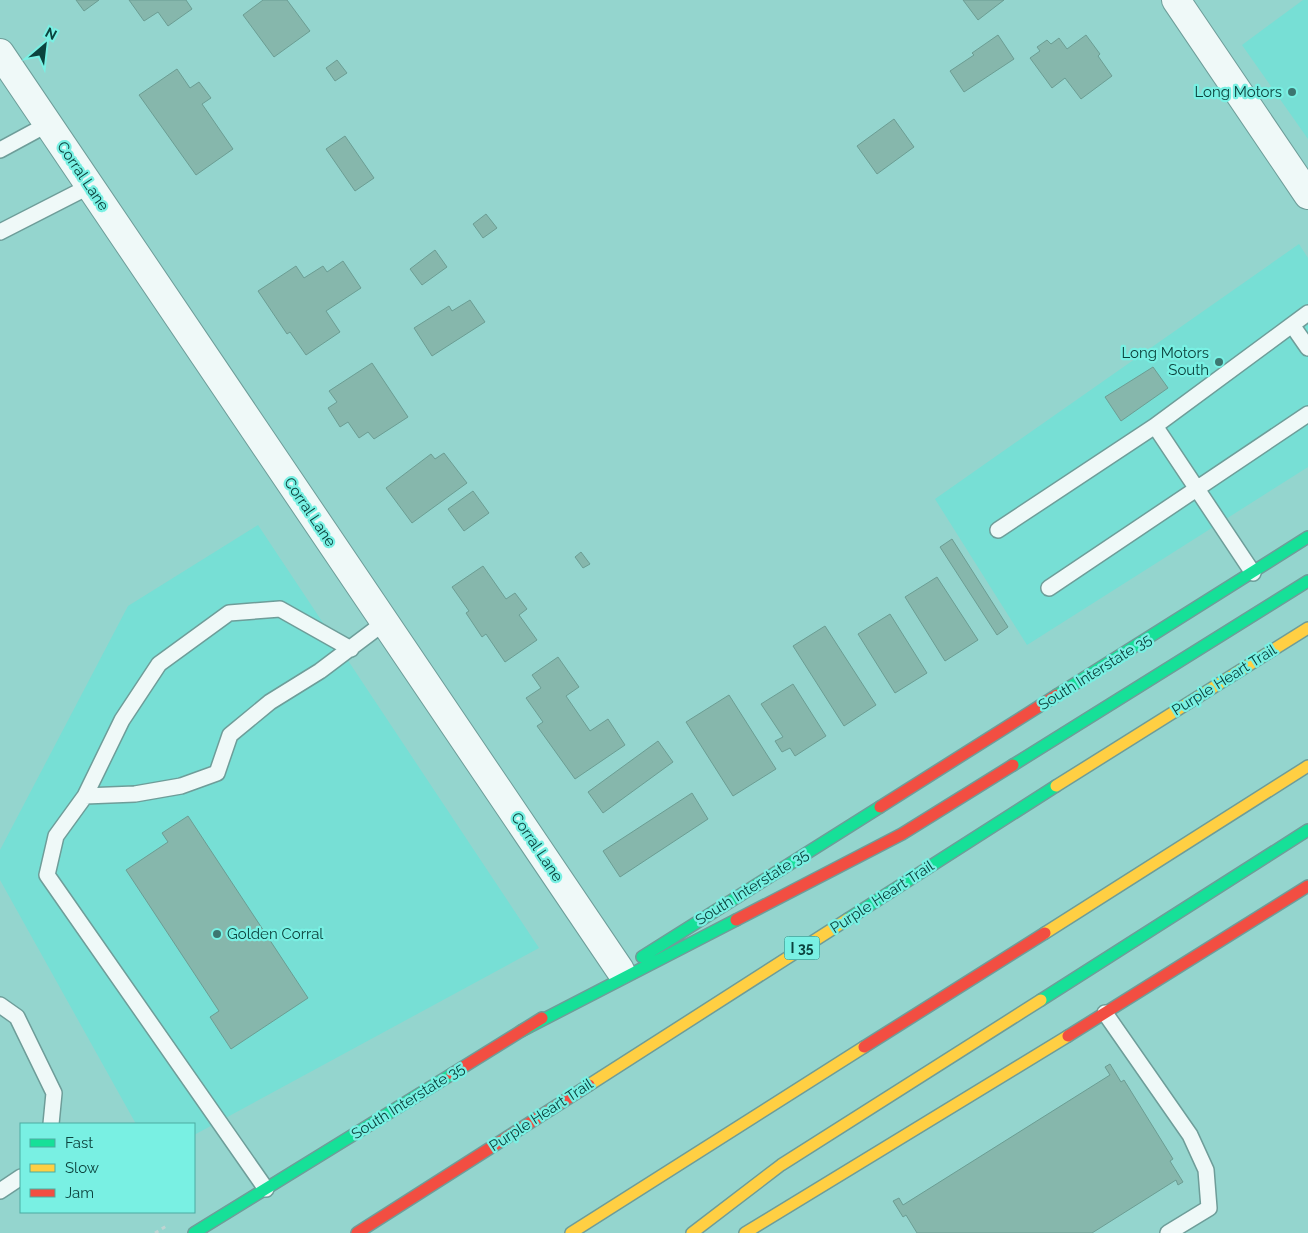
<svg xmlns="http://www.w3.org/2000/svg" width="1308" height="1233" font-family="Raleway,sans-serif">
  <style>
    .built { fill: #77dfd5 }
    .building { fill: #86b7ac; stroke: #6b9d93 }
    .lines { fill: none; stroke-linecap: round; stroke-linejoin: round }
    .lane-casing { stroke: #6e9d99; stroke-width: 18 }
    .street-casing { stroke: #6e9d99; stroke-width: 30 }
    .fast-casing { stroke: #6e9d99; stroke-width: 14 }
    .slow-casing { stroke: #6e9d99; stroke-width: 14 }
    .jam-casing { stroke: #6e9d99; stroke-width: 14 }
    .path { stroke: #bfd4d2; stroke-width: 3; stroke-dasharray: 4 4; stroke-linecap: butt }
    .lane { stroke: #eff9f8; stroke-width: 15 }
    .street { stroke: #eff9f8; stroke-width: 28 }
    .fast { stroke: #16e098; stroke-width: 11 }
    .slow { stroke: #ffcf43; stroke-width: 11 }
    .jam { stroke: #f24e42; stroke-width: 11 }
    .poi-dot { fill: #3c7670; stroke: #79f0e3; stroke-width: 2 }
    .labels { text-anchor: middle; stroke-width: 4.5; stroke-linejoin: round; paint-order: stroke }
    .shield { fill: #79f0e3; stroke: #2d7770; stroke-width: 1 }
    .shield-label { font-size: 14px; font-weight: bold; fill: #0c433e }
    .poi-label { font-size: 15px; fill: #0c433e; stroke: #79f0e3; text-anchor: end }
    .street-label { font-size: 15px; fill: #0c433e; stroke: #79f0e3 }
  </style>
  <rect width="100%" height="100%" fill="#94d5ce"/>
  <path class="built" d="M1303,0H1308V139L1242,45Z
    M1299,244L1308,258V467L1027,645L935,499Z
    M258,525L539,948L194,1135V1124H136L0,880V850L128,606Z"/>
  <path class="building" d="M76,0H99L84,11Z
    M129,0H186L192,9L168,26L158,12L144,21Z
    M263,0H287L310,31L274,57L243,15Z
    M963,0H1004L978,20Z
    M998,35L1014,59L964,92L950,71L974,55L972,53Z
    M1086,35L1100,54L1098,56L1112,76L1081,99L1065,78L1052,88L1030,58L1040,51L1037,47L1047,40L1051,44L1059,38L1067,49Z
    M337,60L347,73L335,81L326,68Z
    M177,69L190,88L199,82L211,98L202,104L233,149L196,175L139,95Z
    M894,119L914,147L877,174L857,146Z
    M345,136L374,178L355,191L326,149Z
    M486,214L497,228L483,238L473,224Z
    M435,250L447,267L422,285L410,269Z
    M343,261L361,288L326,311L340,332L306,355L290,332L287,334L258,291L296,266L304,278L323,266L327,272Z
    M470,300L485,322L432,356L414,328L449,306L452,311Z
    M372,363L408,417L374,439L368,432L359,438L348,422L340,427L328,408L337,402L329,391Z
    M1153,367L1168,388L1121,421L1105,397Z
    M444,453L467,483L412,523L386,488L431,454L435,459Z
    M473,491L489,513L464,531L448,509Z
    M952,539L1008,627L997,635L940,547Z
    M581,552L590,564L583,568L575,557Z
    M483,566L506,599L515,593L527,609L519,615L537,640L505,662L486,634L482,637L466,613L469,611L452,587Z
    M937,577L978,640L945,661L905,597Z
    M890,614L927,673L895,693L858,634Z
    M825,626L876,705L844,726L793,646Z
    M558,657L579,687L566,696L590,731L608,719L625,745L575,779L537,726L543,722L526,698L541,688L532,675Z
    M793,684L826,736L795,756L790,748L782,752L775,741L783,737L761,704Z
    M729,695L776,769L733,796L686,722Z
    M658,741L673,762L603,813L588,792Z
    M692,793L708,819L620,877L603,851Z
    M188,816L308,998L231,1049L210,1017L219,1011L126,870L168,842L162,833Z
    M1110,1064L1121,1082L1124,1080L1173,1159L1170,1161L1183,1182L1178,1185L1176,1180L1092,1233H917L906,1215L903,1217L893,1201L899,1198L903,1205L1110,1075L1105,1067Z"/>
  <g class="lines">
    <g class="lane-casing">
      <path id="lane" d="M0,150L48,124
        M0,232L90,186
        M1292,325L1308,348
        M998,530L1155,426
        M1253,573L1155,426L1308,313
        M1049,588L1308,414
        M85,796L122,720L159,664L229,613L280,609L351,649
        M0,1005L17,1017L54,1093L51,1124
        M1105,1013L1190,1135L1206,1170L1209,1208L1168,1233
        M266,1189L47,875L56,836L85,796L135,794L181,786L217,773L230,735L270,702L320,671L385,622
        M0,1191L21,1177"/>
    </g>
    <g class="street-casing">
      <path id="street" d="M1176,0L1308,195
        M0,53L620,970"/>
    </g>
    <g class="fast-casing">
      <path id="fast" d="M1057,695L1308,537
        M1013,765L1308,581
        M848,919L1056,786
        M642,957L880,807
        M1041,1000L1308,830
        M521,1031L736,920
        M194,1233L452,1074"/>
    </g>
    <g class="slow-casing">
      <path id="slow" d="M1056,786L1308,628
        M1045,933L1308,766
        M589,1085L848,919
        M571,1233L864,1047
        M692,1233L781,1165L1041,1000
        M745,1233L1068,1036"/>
    </g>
    <g class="jam-casing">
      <path id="jam" d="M880,807L1057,695
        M736,920L902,834L1013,765
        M1068,1036L1308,886
        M864,1047L1045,933
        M452,1074L542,1018
        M357,1233L589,1085"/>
    </g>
    <path class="path" d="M155,1233L168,1225"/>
    <use href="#lane" class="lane"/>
    <use href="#street" class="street"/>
    <use href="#fast" class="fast"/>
    <use href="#slow" class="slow"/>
    <use href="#jam" class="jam"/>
  </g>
  <g class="poi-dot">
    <circle cx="1292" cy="92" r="5"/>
    <circle cx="1219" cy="362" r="5"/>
    <circle cx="217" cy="934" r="5"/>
  </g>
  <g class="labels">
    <rect class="shield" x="784.5" y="936.5" width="35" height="23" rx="4"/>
    <g class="shield-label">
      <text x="802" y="953">I 35</text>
    </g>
    <g class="poi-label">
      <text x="1282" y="97">Long Motors</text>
      <text x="1209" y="358">Long Motors<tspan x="1209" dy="17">South</tspan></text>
      <text x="227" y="939" text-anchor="start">Golden Corral</text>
    </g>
    <g class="street-label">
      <text transform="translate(83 176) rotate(56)" y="5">Corral Lane</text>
      <text transform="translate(310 512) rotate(56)" y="5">Corral Lane</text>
      <text transform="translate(1095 672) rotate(-32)" y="5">South Interstate 35</text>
      <text transform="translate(1224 680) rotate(-32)" y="5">Purple Heart Trail</text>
      <text transform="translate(537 847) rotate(56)" y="5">Corral Lane</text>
      <text transform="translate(752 887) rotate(-32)" y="5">South Interstate 35</text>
      <text transform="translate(882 897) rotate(-33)" y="5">Purple Heart Trail</text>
      <text transform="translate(408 1101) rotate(-32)" y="5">South Interstate 35</text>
      <text transform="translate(541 1115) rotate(-33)" y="5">Purple Heart Trail</text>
    </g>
  </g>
  <rect x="20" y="1123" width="175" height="90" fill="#79f0e3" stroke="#4daba1"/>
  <rect x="30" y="1139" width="25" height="8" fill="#16e098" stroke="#4daba1"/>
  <text x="65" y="1148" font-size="15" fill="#0c433e">Fast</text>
  <rect x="30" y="1164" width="25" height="8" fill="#ffcf43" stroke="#4daba1"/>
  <text x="65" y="1173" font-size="15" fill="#0c433e">Slow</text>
  <rect x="30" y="1189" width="25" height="8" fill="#f24e42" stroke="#4daba1"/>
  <text x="65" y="1198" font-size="15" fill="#0c433e">Jam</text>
  <g transform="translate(45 45) rotate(28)" stroke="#79f0e3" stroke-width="4" paint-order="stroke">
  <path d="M0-4L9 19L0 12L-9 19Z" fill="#0c433e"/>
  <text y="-8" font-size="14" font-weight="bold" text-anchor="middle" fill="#0c433e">N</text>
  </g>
</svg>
